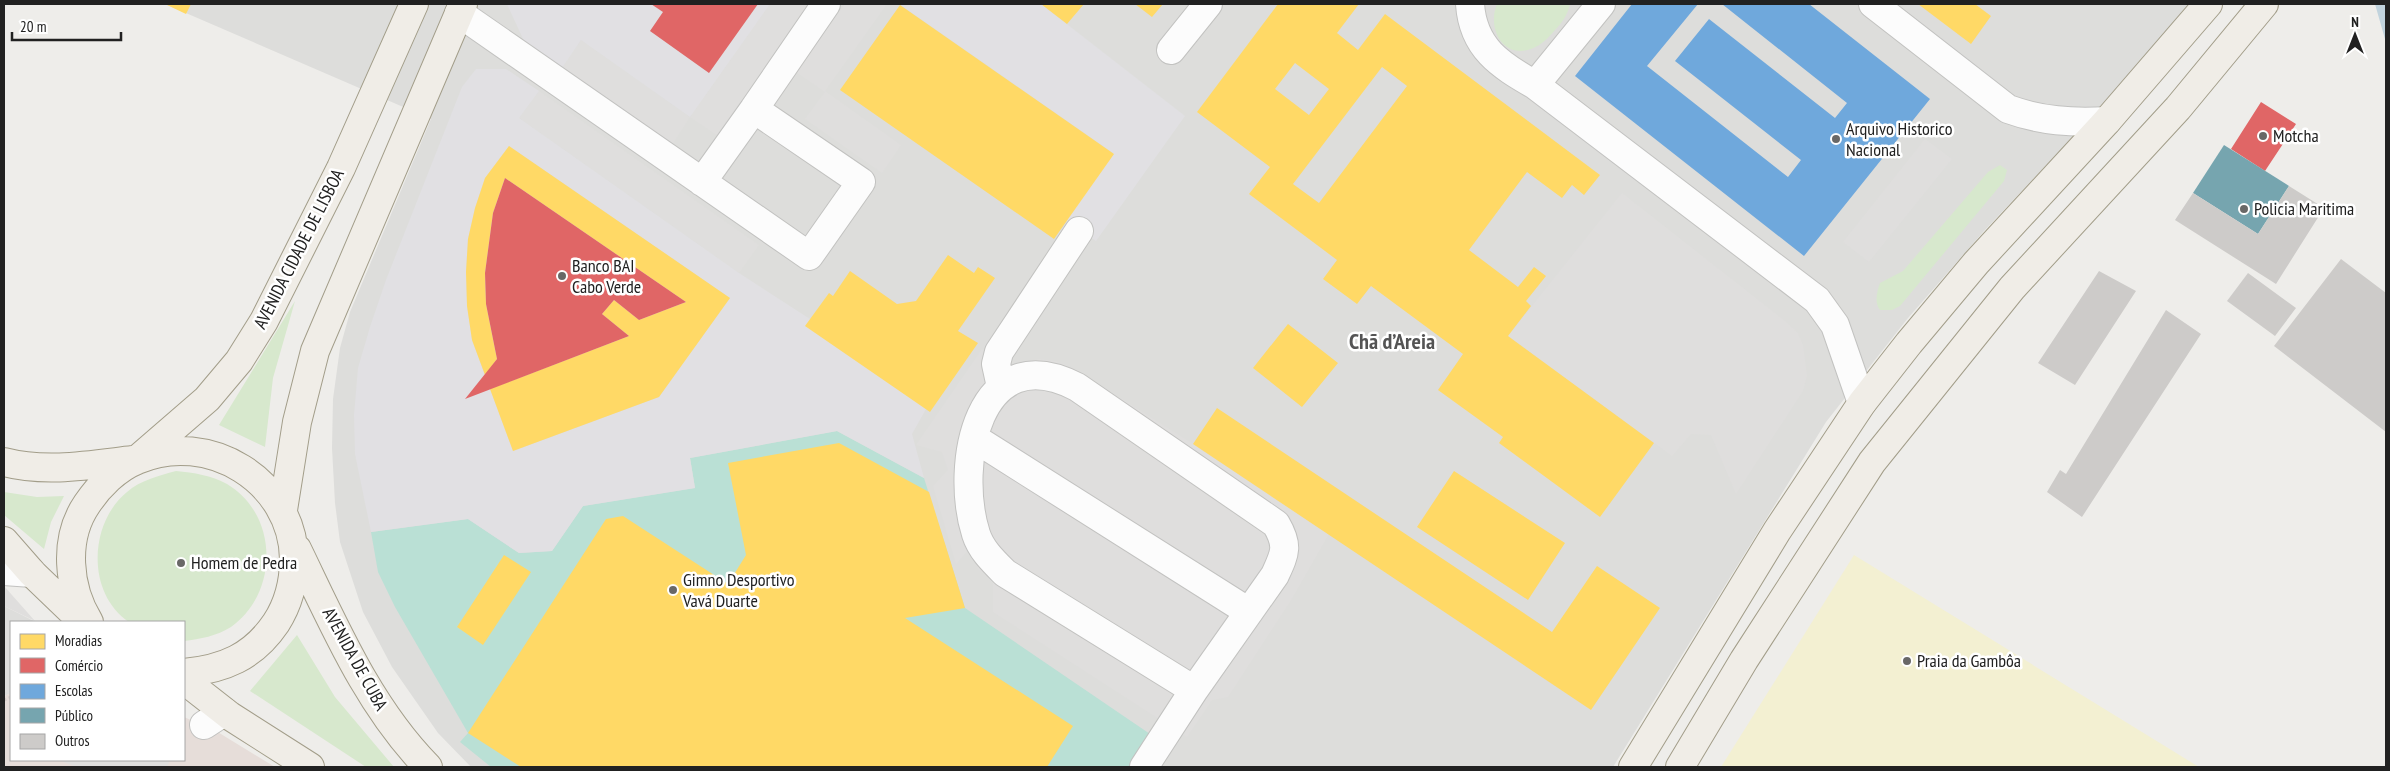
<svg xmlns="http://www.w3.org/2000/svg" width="2390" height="771" font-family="'PT Sans Narrow',sans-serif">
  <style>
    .residential { fill: #dddddb }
    .commercial { fill: #e6ddd9 }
    .grass { fill: #d7e8cd }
    .sand { fill: #f3f0d2 }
    .pitch { fill: #bae0d5 }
    .parking { fill: #dfdedd }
    .plaza { fill: #e1e0e3; fill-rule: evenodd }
    .water { fill: #c1d3dd }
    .homes { fill: #ffd966; fill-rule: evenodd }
    .shops { fill: #e06666 }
    .schools { fill: #6fa8dc }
    .public { fill: #76a5af }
    .building { fill: #cdcbc9 }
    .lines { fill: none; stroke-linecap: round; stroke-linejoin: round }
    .minor-casing { stroke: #c2c2c0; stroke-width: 30 }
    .major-casing { stroke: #a29d89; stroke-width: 30 }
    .path { stroke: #d6cdca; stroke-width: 3; stroke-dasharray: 2.5 2.5; stroke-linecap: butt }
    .minor { stroke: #fcfcfc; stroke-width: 28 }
    .major { stroke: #f0ede7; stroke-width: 28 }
    .poi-dot { fill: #696867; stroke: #fff; stroke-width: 2 }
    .labels { text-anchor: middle; stroke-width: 5; stroke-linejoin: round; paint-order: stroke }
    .poi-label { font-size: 18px; fill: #212121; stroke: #fff; text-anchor: start }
    .street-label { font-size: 18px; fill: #212121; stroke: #fff }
    .district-label { font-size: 22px; font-weight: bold; fill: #545454; stroke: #fff }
  </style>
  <rect width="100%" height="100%" fill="#eeedea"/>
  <path class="residential" d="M165,4H2188L2118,89L1984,231L1908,318L1826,422L1613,767H471L438,733L392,667L363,612L340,542L335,503L332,448L333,399L340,348L350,312L431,119Z
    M4,606L36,622H11V688L9,694L4,696Z"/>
  <path class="commercial" d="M11,688V760H184V717L216,731L275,767H4V696L9,694Z"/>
  <path class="grass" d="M1497,4H1570C1568,14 1562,23 1555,30C1548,38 1542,45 1531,49C1502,59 1487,27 1497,4Z
    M2000,165L2007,170L2004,181L1900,306L1892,310H1880C1874,303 1877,291 1880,283L1903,271L1988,172Z
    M295,301L273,378L265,447L219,425Z
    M176,471C194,473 211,475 227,484C279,515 279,593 231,627C217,636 200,639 184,641V622H129C86,593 89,523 127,492C141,480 158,476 176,471Z
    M4,492L37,497L64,496L51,522L44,549L4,515Z
    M297,635L335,697L394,767H366L250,691Z"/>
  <path class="sand" d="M1854,555L2199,767H1721Z"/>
  <path class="pitch" d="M837,431L924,478L965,608L1150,734L1129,767H491L460,742L468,733L395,607L378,572L371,532L468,519L519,553L552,551L583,506L695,488L690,458Z"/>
  <path class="parking" d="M770,4H811L718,136L690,117L672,145L562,68L581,40L690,117Z
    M845,4H887L825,91L901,145L882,173L805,119L825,92L796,72Z
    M539,91L759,245L739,273L519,118Z
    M1925,139L1952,159L1869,262L1843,242Z
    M1622,193L1785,321L1798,333L1803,345L1807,376L1803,391L1736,494L1711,435L1691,434L1672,456L1508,336Z
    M982,349L1006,366L1039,359L1055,361L1073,368L1193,444L1329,534L1293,597L1228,697L1212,700L1187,737L993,612V581L978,569L971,547L956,564L933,486L948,470L942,452L916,445Z
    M4,586L35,621L4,606Z
    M6,620L11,623V688L9,694L4,691V625Z
    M59,760H170L167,767H76Z"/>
  <path class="plaza" d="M507,4H651L663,12L650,31L709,73L758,4H770L690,117L581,40L562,68L524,41Z
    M899,4H1041L1185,116L1096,241L1066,221L1113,153Z
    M476,69H506L539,91L519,118L739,273L810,319L926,409L912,434L924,478L837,431L690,458L695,488L583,506L552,551L519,553L468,519L371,532L355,454L354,415L358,368L370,327L386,280L462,87ZM509,146L730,298L659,397L513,451L472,340L467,306L466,272L468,239L475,208L485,178Z"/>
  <path class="water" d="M2375,4H2386V43L2385,39Z"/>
  <path class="homes" d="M165,4H191L186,14Z
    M1041,4H1084L1067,24Z
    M1135,4H1163L1152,17Z
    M1278,4H1359L1337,33L1358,50L1385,14L1600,175L1584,195L1572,185L1562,198L1527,172L1469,250L1518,287L1534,267L1546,276L1526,301L1531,306L1508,336L1654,443L1600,517L1499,443L1503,437L1438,390L1463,354L1371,286L1357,304L1323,279L1337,260L1249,194L1270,167L1197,112ZM1295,63L1329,89L1309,115L1275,89ZM1382,67L1407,86L1319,203L1293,184Z
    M1918,4H1975L1991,16L1971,44Z
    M900,5L1114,154L1054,239L840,90Z
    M509,146L730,298L659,397L513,451L490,389L629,336L602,314L614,300L639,320L686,302L505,178L493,213L485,273L486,304L497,359L485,375L472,340L467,306L466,272L468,239L475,208L485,178Z
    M948,255L974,273L978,267L995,278L958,331L978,343L930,412L805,326L829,293L833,296L850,271L897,304L916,301Z
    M1288,324L1338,363L1302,407L1253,368Z
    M1217,408L1552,632L1597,566L1660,608L1591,710L1193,444Z
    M839,443L929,492L965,608L905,618L1073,726L1047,767H521L468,733L606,519L623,516L728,584L746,555L728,463Z
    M1454,471L1565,543L1528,600L1417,527Z
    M504,555L531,572L483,645L457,627Z"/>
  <path class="shops" d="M651,4H758L709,73L650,31L663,12Z
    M2261,102L2296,124L2265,171L2231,149Z
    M505,178L686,302L639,320L614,300L602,314L629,336L465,399L497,359L486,304L485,273L493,213Z"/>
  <path class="schools" d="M1632,4H1698L1647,66L1788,177L1801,160L1675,61L1709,19L1835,118L1847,103L1722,4H1809L1930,99L1804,256L1575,76Z"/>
  <path class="public" d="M2224,145L2289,186L2258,234L2193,193Z"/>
  <path class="building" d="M2289,186L2324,208L2276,284L2175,220L2193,193L2258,234Z
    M2341,259L2386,293V432L2274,346Z
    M2099,271L2136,291L2075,385L2038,363Z
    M2248,273L2296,308L2275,336L2227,301Z
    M2166,310L2201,334L2082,517L2047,492L2060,470L2066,474Z"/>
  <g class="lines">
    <g class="minor-casing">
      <path id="minor" d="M1470,4C1473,48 1500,65 1535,85L1817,300L1835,325L1862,403
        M1873,4L2008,109C2041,121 2072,123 2107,121
        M459,13L809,256L861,182L754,109L702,182
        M1171,50L1208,4
        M1535,85L1601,4
        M754,109L826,4
        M1001,387L996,364L999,352L1079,231
        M974,438L1249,612
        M4,571L32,573
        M204,725L224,712
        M1144,767L1194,690L1275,575C1285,553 1289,546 1276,524L1077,387C978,336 954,465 976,534C981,550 994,562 1005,573L1194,690"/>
    </g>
    <g class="major-casing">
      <path id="major" d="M140,457L207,399L239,361L264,321L341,168L414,4
        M4,462C46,473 90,465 133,460
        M283,510L297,422L315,351L463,4
        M4,541L32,573L83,622
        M297,549C334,625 368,706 428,767
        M89,622C68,588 63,539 87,504C99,486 117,468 137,460C208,429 293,481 294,559C294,582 289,603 276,623C253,657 224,669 184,673
        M184,680L230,716L310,767
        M1633,767L1777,531L1862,403L1909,343L1976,263L2107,121L2208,4
        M1680,767L1744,660L1872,462L2012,288L2178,108L2264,4"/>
    </g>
    <path class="path" d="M4,700L11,697"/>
    <use href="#minor" class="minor"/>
    <use href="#major" class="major"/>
  </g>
  <g class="poi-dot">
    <circle cx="2263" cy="136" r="5"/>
    <circle cx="1836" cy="139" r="5"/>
    <circle cx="2244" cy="209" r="5"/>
    <circle cx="562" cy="276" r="5"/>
    <circle cx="181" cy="563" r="5"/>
    <circle cx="673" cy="590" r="5"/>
    <circle cx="1907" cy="661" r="5"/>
  </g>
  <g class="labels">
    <g class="poi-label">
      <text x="1846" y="135">Arquivo Historico<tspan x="1846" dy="21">Nacional</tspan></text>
      <text x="2273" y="142">Motcha</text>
      <text x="2254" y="215">Policia Maritima</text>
      <text x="572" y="272">Banco BAI<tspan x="572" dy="21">Cabo Verde</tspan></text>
      <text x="191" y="569">Homem de Pedra</text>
      <text x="683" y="586">Gimno Desportivo<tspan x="683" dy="21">Vavá Duarte</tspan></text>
      <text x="1917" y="667">Praia da Gambôa</text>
    </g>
    <g class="street-label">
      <text transform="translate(299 249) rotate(-63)" y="6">AVENIDA CIDADE DE LISBOA</text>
      <text transform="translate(355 659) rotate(61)" y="6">AVENIDA DE CUBA</text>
    </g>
    <g class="district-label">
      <text x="1392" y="349">Chã d’Areia</text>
    </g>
  </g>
  <rect width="2390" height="771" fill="none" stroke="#212121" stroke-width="10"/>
  <rect x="10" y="621" width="175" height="140" fill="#ffffff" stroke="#a6a6a6"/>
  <rect x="20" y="634" width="25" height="15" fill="#ffd966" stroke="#a6a6a6"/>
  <text x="55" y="646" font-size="15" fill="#212121">Moradias</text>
  <rect x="20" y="658" width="25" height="15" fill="#e06666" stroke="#a6a6a6"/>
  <text x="55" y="671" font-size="15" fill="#212121">Comércio</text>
  <rect x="20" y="684" width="25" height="15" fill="#6fa8dc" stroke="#a6a6a6"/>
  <text x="55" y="696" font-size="15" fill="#212121">Escolas</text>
  <rect x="20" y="708" width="25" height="15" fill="#76a5af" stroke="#a6a6a6"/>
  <text x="55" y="721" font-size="15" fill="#212121">Público</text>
  <rect x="20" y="734" width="25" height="15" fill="#cdcbc9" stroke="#a6a6a6"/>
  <text x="55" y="746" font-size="15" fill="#212121">Outros</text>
  <g transform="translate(2355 35)" stroke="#ffffff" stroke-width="4" paint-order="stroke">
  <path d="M0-4L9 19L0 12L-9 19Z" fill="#212121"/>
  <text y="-8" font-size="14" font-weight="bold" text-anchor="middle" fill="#212121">N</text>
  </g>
  <path d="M12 32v8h109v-8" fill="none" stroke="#212121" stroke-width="2.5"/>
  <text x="20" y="32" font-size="15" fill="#212121" stroke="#ffffff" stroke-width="4" paint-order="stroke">20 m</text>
</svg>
